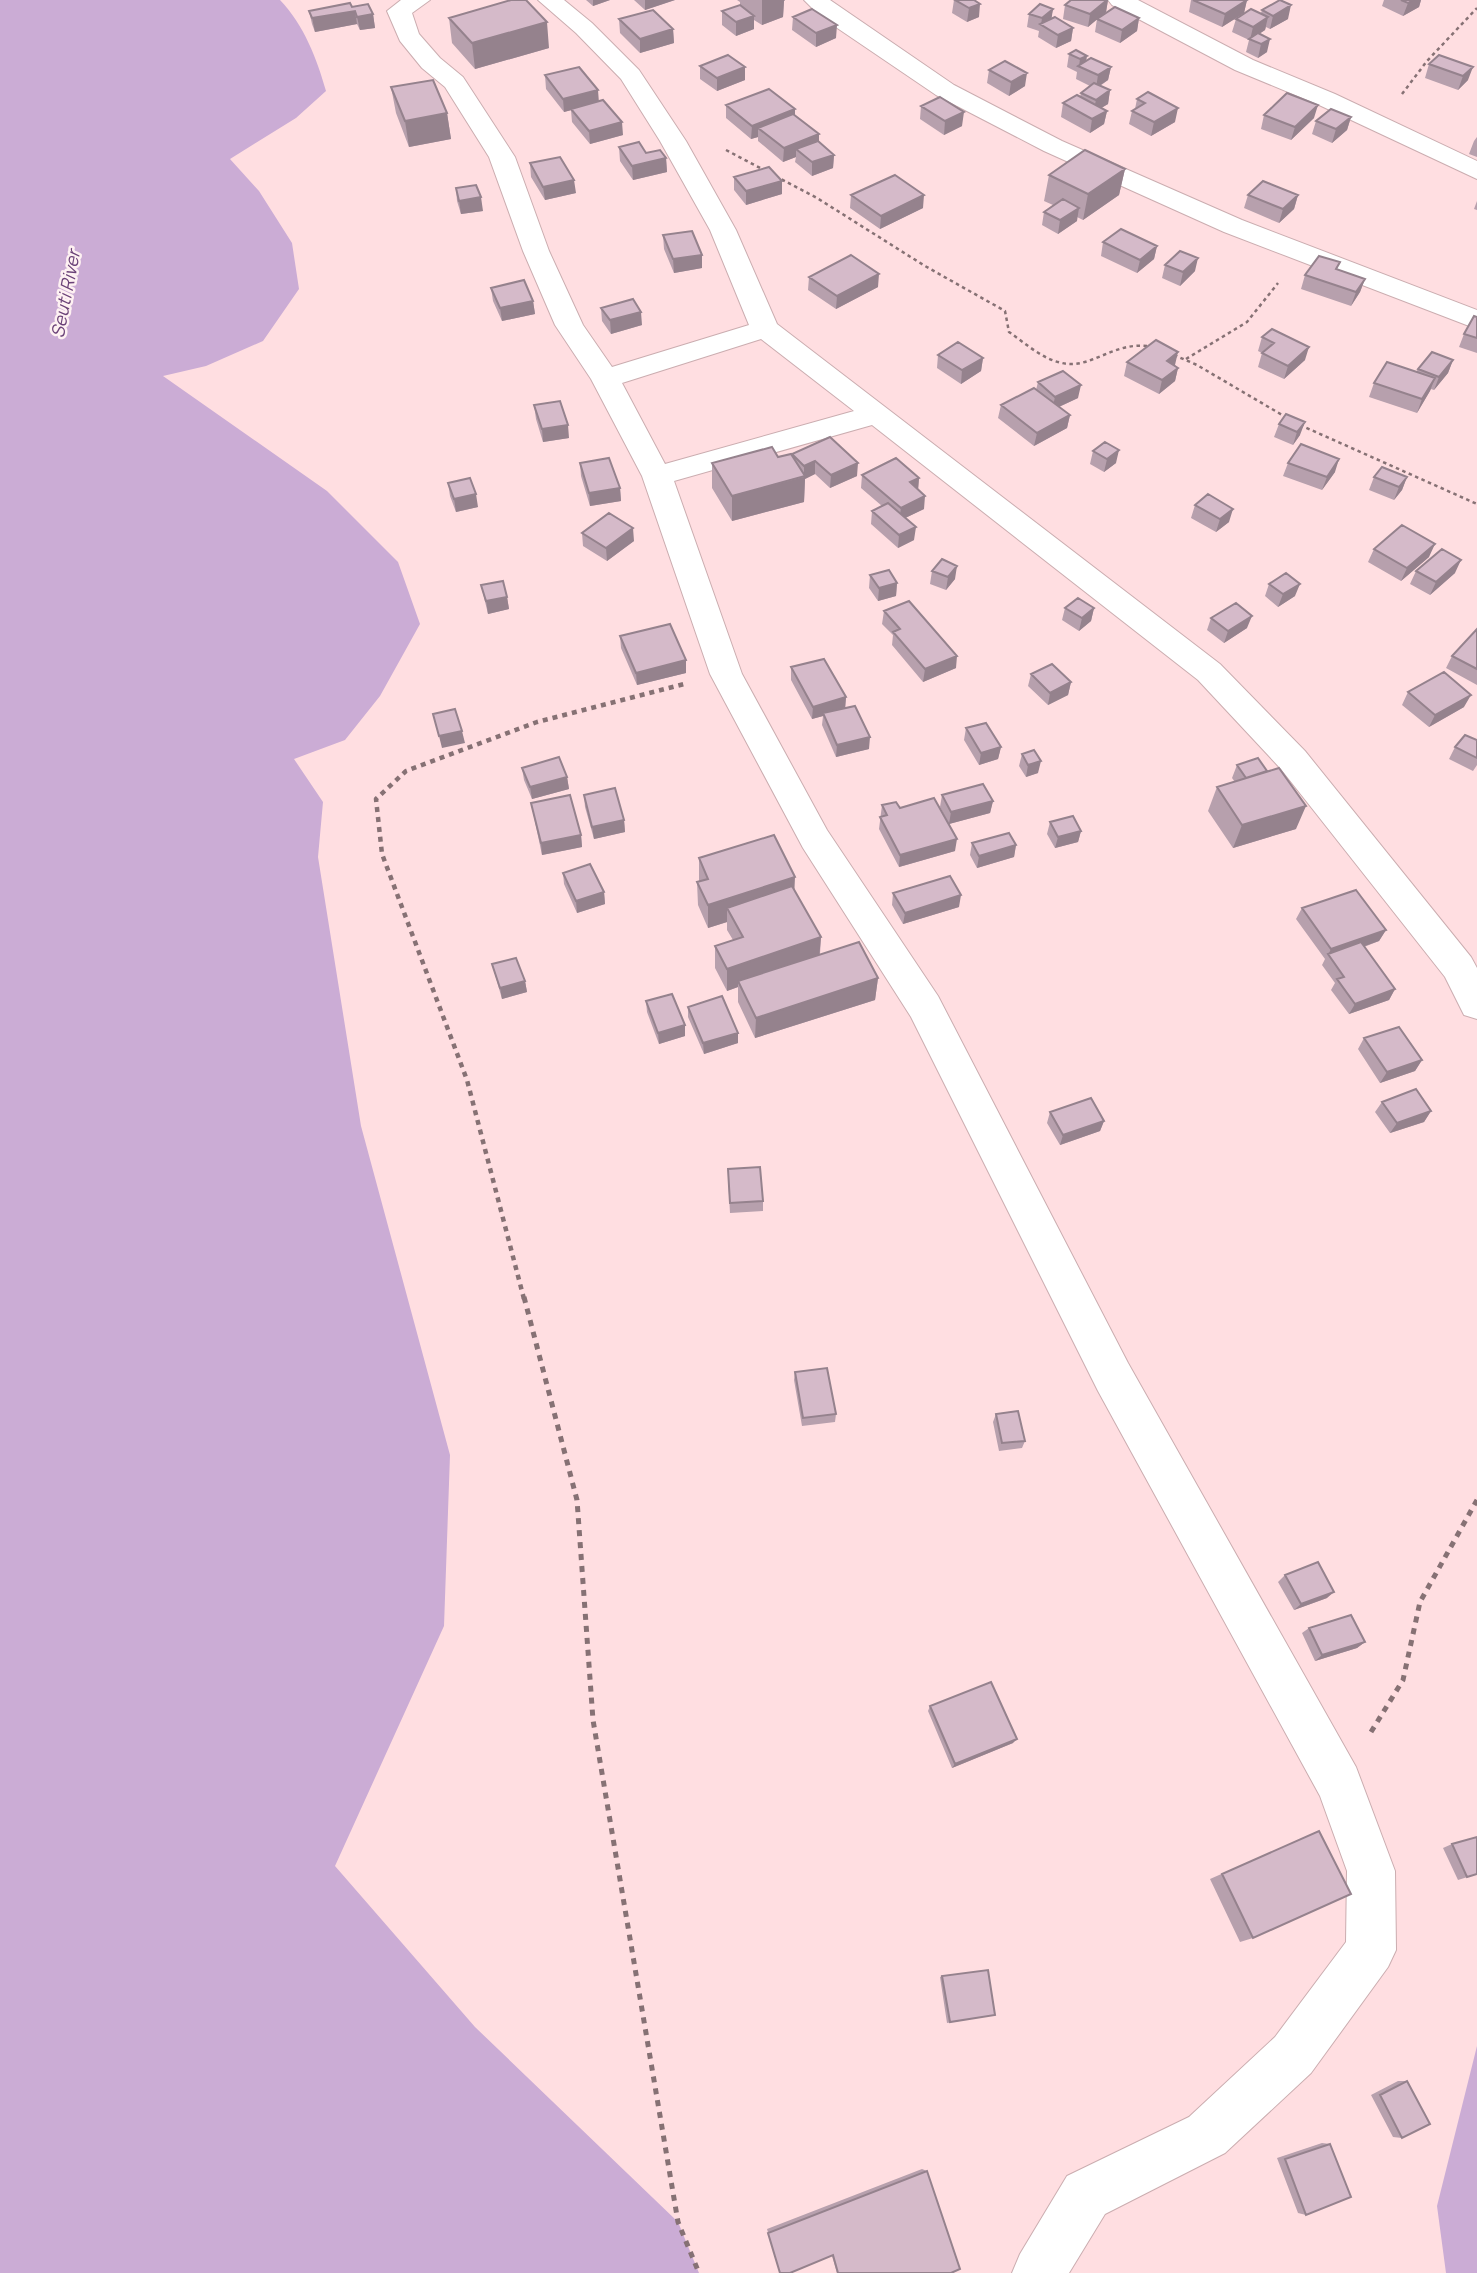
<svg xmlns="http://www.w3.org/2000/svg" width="1477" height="2273" font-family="Manrope,sans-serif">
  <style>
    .water { fill: #cbacd5 }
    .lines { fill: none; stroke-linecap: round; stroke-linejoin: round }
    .street-casing { stroke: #cbadb0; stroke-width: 2 }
    .path-far2 { stroke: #867174; stroke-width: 2.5; stroke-dasharray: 3.5 3.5; stroke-linecap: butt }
    .path-far1 { stroke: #867174; stroke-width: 4.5; stroke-dasharray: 5 5; stroke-linecap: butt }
    .path { stroke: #867174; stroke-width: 5; stroke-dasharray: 6 6; stroke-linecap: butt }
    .street { fill: #fff; fill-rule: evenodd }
    .wall { fill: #b7a0ad }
    .shaded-wall { fill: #95828d }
    .building { fill: #d5bac9; stroke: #95828d; stroke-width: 2 }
    .labels { text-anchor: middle; stroke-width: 5; stroke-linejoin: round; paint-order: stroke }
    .far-water-label { font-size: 18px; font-style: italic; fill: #6b4278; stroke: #fef1f2 }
  </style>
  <rect width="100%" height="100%" fill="#ffdee1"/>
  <path class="water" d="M0,0H280C304,25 317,59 326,91L296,118L230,159L259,191L292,243L299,289L263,341L206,366L163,376L327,491L398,562L420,624L380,696L345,740L294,759L323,802L318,857L361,1126L450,1455L444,1626L335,1866L475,2027L678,2222L699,2273H0Z
    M1477,2046V2273H1446L1437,2206Z"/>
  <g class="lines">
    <g class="street-casing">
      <path id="street" d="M401,0H430L412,13L419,34L440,58L463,77L515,157L549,251L583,325L612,367L749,325L710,230L660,141L621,79L576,33L538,0H564L592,23L639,70L686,141L736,230L777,324L1220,664L1305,751L1471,957L1477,968V1019L1464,1015L1445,977L1281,769L1198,680L872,425L674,481L742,674L827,830L938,996L1128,1363L1356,1767L1395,1871L1396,1950L1388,1967L1311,2073L1225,2153L1105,2214L1069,2273H1012L1020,2254L1067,2176L1189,2117L1275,2037L1346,1942L1347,1871L1320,1796L1098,1391L911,1017L803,848L710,674L642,476L591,379L555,325L523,251L489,157L445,87L422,68L400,41L387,11ZM761,339L854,411L665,464L622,383Z
        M804,0H830L954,85L1062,141L1242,220L1477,310V329L1224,232L1044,151L936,95L821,17Z
        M1108,0H1138L1253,60L1335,94L1477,161V179L1317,104L1235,70L1112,5Z"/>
    </g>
    <path class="path-far2" d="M1402,94L1427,61L1477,8
      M726,150L817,198L925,266L1005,311L1009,332C1025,343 1042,359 1062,363C1092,370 1115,339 1153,347
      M1174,355L1197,365L1289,419
      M1186,359L1247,322L1278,283
      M1300,425L1477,504"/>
    <path class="path-far1" d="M524,1299L467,1080L382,854L376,799L406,771L537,722L684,684"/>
    <path class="path" d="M524,1297L577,1500L593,1720L678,2222L699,2273
      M1371,1732L1403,1680L1420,1602L1477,1500"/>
    <use href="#street" class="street"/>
  </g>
  <path class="wall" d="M586,0H610L593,6Z
    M634,0H675L645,10Z
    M737,0H785L784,1L783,17L762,25L754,20V29L736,36L722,25V11L740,5V2Z
    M954,0H974L979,17L967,22L952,13Z
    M1071,0H1108L1106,12L1098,18H1139L1137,31L1120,43L1095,32L1097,19L1088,27L1063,19L1065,5Z
    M1191,0H1247L1244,13L1222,27L1189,12Z
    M1384,0H1421L1419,7L1403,16L1382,6Z
    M352,7L373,14L375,28L360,30L357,24L315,32L312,24L309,11Z
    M1053,9L1051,18L1073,28L1071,41L1056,48L1038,37L1039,31L1027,27L1029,14Z
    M1262,10L1288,19L1270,29L1266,27L1265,30L1259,34L1267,52L1258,58L1246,52L1249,40L1232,32L1236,19L1261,13Z
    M793,17L836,38L816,47L792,30Z
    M449,18L549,48L475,69L452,43Z
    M619,19L673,29L674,43L640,53L620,33Z
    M1069,54L1086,61L1111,67L1108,80L1100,86L1110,90L1108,104L1101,108L1107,111L1104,124L1090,133L1061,117L1063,103L1080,97L1081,93L1090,86L1076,79L1077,72L1067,67Z
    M1439,55L1468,80L1458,90L1425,78L1429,64Z
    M700,66L745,67V80L717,91L700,79Z
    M989,70L1025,86L1009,96L987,83Z
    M545,75L598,101L623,135L590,144L572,122L571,110L564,112L546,89Z
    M391,87L447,113L451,139L409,147L396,113Z
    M1137,99L1175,122L1151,136L1129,124L1132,111L1135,109Z
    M726,105L795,116L819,142L834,155L833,168L812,176L795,162L796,157L783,162L758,141V137L751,139L726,118Z
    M921,106L962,126L944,135L920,119Z
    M1264,115L1314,118L1291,140L1261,129Z
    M1351,117L1347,130L1332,143L1312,134L1316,121Z
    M1477,137V157L1469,154L1474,141Z
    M619,147L646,153L666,158L667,172L633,180L620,161Z
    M530,163L576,193L545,200L531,177Z
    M1125,169L1119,195L1083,220L1077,217V221L1058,234L1042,225L1044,212L1053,205L1044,201L1049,175Z
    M734,177L782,181V194L746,205L734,190Z
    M456,188L483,211L461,214L457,201Z
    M851,195L923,208L880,229L850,208Z
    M1248,195H1298L1294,209L1279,223L1244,208Z
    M1477,201V210L1474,209Z
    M663,235L702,255V268L674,273L664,249Z
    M1103,242L1157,246L1154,259L1137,273L1101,256Z
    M1165,265L1195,271L1180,286L1162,278Z
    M1305,275L1365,279L1360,292L1351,306L1301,289Z
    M809,277L878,287L836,309L808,290Z
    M491,288L533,301L535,314L502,321L493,301Z
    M601,308L642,325L611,334L602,321Z
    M1477,317V353L1459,347L1464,334Z
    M1272,329L1305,360L1284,379L1258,367L1262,353L1258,351L1262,337Z
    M938,355L983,358L981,371L961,384L937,368Z
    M1453,360L1448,373L1434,390L1431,389L1417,413L1369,397L1374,383L1416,372L1418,369Z
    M1127,362L1175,365L1178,368L1175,381L1159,394L1124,376Z
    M1038,382L1078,398L1059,407L1070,415L1067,428L1034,446L998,418L1001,405L1036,390Z
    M534,405L569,438L543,442L536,419Z
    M1286,414L1300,435L1293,445L1274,437L1279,424Z
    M1093,451L1116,463L1104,472L1090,464Z
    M792,454L857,476L830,488L815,474L805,479L804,502L732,521L712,488V463L778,457Z
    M580,463L620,488L621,501L590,506L581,476Z
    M1288,463L1335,472L1322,490L1283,476Z
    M862,475L919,478L918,489L924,509L905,518L914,540L898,548L871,524L872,511L882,506L861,488Z
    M1374,477H1407L1402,490L1394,500L1369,490Z
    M448,483L478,507L456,512L450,496Z
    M1195,505L1229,522L1216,532L1191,518Z
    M582,533L634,541L607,561L583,546Z
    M1374,549L1429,557L1401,581L1368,562Z
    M932,571L955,579L946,590L930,584Z
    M1416,571L1455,573L1430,595L1410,584Z
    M870,575L897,583L896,596L878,601L869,588Z
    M1269,584L1295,596L1278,607L1265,596Z
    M481,585L507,597L509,609L488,614Z
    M1065,608H1094L1091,621L1079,631L1062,620Z
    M884,611L956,668L923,682L892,645L893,635L882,624Z
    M1211,618L1247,628L1224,643L1207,630Z
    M1477,629V685L1446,668L1452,656Z
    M620,636L686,673L637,685L621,648Z
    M791,667L846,697L845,708L869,749L836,757L822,725L823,716L812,719L791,680Z
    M1031,674L1071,682L1068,695L1048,705L1028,686Z
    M1408,692L1464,707L1429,727L1402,705Z
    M966,728L1001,747L998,759L979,765L964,740Z
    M1477,740V765L1473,771L1449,759L1455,747Z
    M1022,754L1038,773L1026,777L1019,766Z
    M1237,765L1267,771L1296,829L1233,848L1208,811L1217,787L1235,782L1232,778Z
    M522,768L567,777L569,789L532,799L524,780Z
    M584,795L624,820L625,832L594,839L585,807Z
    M942,795L993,801L990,813L949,824L940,807Z
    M531,803L581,835L582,847L542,855Z
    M882,805L900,808L955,851L899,867L879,829Z
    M1050,822L1081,831L1078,842L1055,848L1047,834Z
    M972,843L1016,845L1014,857L977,868L970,855Z
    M699,858L795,891L821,937L820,954L878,978L875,1000L755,1038L738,1002V987L727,991L715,968V946L733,940L727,930V922L708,928L698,905L697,882L699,881Z
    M563,873L604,892L605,904L577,913L564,884Z
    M893,893L959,907L903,924L892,905Z
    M1302,908L1386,930L1379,941L1364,947L1395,989L1389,1000L1349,1014L1331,990L1335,983L1322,965L1325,959L1296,919Z
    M492,964L525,981L527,992L502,999Z
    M646,1001L685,1025V1036L659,1044L647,1012Z
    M688,1007L738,1043L704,1054L688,1017Z
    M1364,1038L1422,1060L1415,1071L1380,1083L1358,1049Z
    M1382,1102L1431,1111L1424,1122L1390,1133L1375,1112Z
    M1050,1112L1104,1121L1100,1131L1060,1145L1047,1123Z
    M728,1178L763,1201V1211L730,1213Z
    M795,1372L836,1414L835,1422L802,1426L794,1380Z
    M996,1414L1025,1441L1022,1448L999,1451L993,1422Z
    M1285,1575L1327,1598L1294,1610L1278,1582Z
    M1309,1628L1365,1642L1357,1648L1315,1661L1302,1633Z
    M930,1706L1013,1743L952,1768L928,1711Z
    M1319,1831L1253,1938L1240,1942L1210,1879Z
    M1452,1844L1477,1874L1458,1880L1443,1848Z
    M942,1976L995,2015L947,2023L940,1977Z
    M1398,2081H1407L1402,2138L1393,2137L1371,2095Z
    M1322,2143L1330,2144L1306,2215L1298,2213L1277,2158Z
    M922,2169L927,2171L951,2273H837L832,2256L780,2273L767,2229Z"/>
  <path class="shaded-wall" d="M593,0H610L593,6Z
    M645,0H675L645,10Z
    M762,0H785L784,1L783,17L762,25Z
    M1107,0H1108L1106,12L1088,27L1090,14Z
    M1247,0L1244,13L1222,27L1225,14Z
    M1413,0H1421L1419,7L1403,16L1408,3Z
    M980,4L979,17L967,22L969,8Z
    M1291,5L1288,19L1270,29L1273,16Z
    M1053,9L1051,22L1041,25L1042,18Z
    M355,11L357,24L315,32L312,18Z
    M373,14L375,28L360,30L357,17Z
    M754,16V29L736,36V22Z
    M1268,17L1265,30L1250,40L1253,27Z
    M1139,18L1137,31L1120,43L1122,30Z
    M547,22L549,48L475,69L472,43Z
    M837,25L836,38L816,47V33Z
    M1073,28L1071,41L1056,48L1058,35Z
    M673,29L674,43L640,53V39Z
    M1270,39L1267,52L1258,58L1261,44Z
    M1087,56L1085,69L1079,66L1080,59Z
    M745,67V80L717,91V78Z
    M1111,67L1108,80L1096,88L1098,75Z
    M1473,67L1468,80L1458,90L1463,76Z
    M1027,73L1025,86L1009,96L1011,82Z
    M598,90L599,103L564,112L563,99Z
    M1110,90L1108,104L1093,113L1096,100Z
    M1318,105L1314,118L1291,140L1295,127Z
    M1178,108L1175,122L1151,136L1154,122Z
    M795,109V123L758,128V137L751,139L752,126Z
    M1107,111L1104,124L1090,133L1092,119Z
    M964,112L962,126L944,135L945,121Z
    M447,113L451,139L409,147L405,121Z
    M1351,117L1347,130L1332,143L1336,129Z
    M622,122L623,135L590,144L589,131Z
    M819,134V148L796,149V157L783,162L784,148Z
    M834,155L833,168L812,176V162Z
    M666,158L667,172L633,180L632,166Z
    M1125,169L1119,195L1083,220L1088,194Z
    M574,180L576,193L545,200L543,187Z
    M782,181V194L746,205V191Z
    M924,195L923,208L880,229L881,216Z
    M1298,195L1294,209L1279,223L1283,209Z
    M481,197L483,211L461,214L459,201Z
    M1079,208L1077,221L1058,234L1060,220Z
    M1157,246L1154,259L1137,273L1140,260Z
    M702,255V268L674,273L673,259Z
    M1198,258L1195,271L1180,286L1183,272Z
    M879,274L878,287L836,309L837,296Z
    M1365,279L1360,292L1351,306L1356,292Z
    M533,301L535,314L502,321L500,308Z
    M641,312L642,325L611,334L610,320Z
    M1309,347L1305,360L1284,379L1288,366Z
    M1178,352L1175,365L1163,375L1167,361Z
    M983,358L981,371L961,384L962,370Z
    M1453,360L1448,373L1434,390L1439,377Z
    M1178,368L1175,381L1159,394L1162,380Z
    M1435,378L1430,391L1417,413L1422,399Z
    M1081,385L1078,398L1052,410L1055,397Z
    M1070,415L1067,428L1034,446L1037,433Z
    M1305,422L1300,435L1293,445L1297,432Z
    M568,425L569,438L543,442L542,429Z
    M1119,450L1116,463L1104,472L1107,459Z
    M1339,459L1335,472L1322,490L1327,477Z
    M815,461V474L805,479L804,502L732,521V496L804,477V466Z
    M858,463L857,476L830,488L831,475Z
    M1407,477L1402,490L1394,500L1399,487Z
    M919,478L918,491L910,482Z
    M620,488L621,501L590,506L589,493Z
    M476,494L478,507L456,512L454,499Z
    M925,496L924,509L899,521L901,508Z
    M1233,509L1229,522L1216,532L1220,519Z
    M916,527L914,540L898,548L899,535Z
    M633,528L634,541L607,561L606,548Z
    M1435,544L1429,557L1401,581L1407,568Z
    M1461,560L1455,573L1430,595L1436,582Z
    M957,566L955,579L946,590L948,577Z
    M897,583L896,596L878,601L879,588Z
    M1300,584L1295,596L1278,607L1283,594Z
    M507,597L509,609L488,614L486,601Z
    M1094,608L1091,621L1079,631L1082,618Z
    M1252,616L1247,628L1224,643L1228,631Z
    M957,656L956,668L923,682L925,669Z
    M686,660V673L637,685L636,673Z
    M1071,682L1068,695L1048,705L1050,693Z
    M1471,695L1464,707L1429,727L1435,715Z
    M846,697L845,710L823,713V716L812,719L813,707Z
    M462,731L465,743L442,748L439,736Z
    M870,737L869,749L836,757L837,745Z
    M1001,747L998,759L979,765L981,753Z
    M1041,761L1038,773L1026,777L1028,765Z
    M567,777L569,789L532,799L530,787Z
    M993,801L990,813L949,824L951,812Z
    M1306,806L1296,829L1233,848L1242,825Z
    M624,820L625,832L594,839L592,827Z
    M1081,831L1078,842L1055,848L1058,837Z
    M581,835L582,847L542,855L541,843Z
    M957,839L955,851L899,867L900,855Z
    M1016,845L1014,857L977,868L979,856Z
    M795,877L794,899L727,908V922L708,928V905Z
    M604,892L605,904L577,913L576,901Z
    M961,895L959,907L903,924L905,913Z
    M1386,930L1379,941L1331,958L1328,955L1331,949Z
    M821,937L819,959L738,981V987L727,991V969Z
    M878,978L875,1000L755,1038L756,1018Z
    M525,981L527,992L502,999L500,988Z
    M1395,989L1389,1000L1349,1014L1355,1004Z
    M685,1025V1036L659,1044L658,1033Z
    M738,1033V1043L704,1054L703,1043Z
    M1422,1060L1415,1071L1380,1083L1387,1072Z
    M1431,1111L1424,1122L1390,1133L1397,1123Z
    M1104,1121L1100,1131L1060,1145L1063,1135Z
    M1334,1592L1327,1598L1294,1610L1301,1604Z
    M1365,1642L1357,1648L1315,1661L1322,1655Z
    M1017,1739L1013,1743L952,1768L955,1764Z"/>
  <path class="building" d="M511,0H526L547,22L472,43L449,18Z
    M955,0H974L980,4L969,8Z
    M1071,0H1107L1090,14L1065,5Z
    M1193,0H1247L1225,14Z
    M1280,0L1291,5L1273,16L1262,10Z
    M1401,0H1413L1408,3Z
    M350,3L352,7L368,4L373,14L357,17L355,11L312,18L309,11Z
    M1040,4L1053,9L1042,18L1029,14Z
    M740,5L754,16L736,22L722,11Z
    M1115,7L1139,18L1122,30L1097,19Z
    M812,9L837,25L816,33L793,17Z
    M1251,9L1268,17L1253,27L1236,19Z
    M653,10L673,29L640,39L619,19Z
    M1055,17L1073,28L1058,35L1040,24Z
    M1258,33L1270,39L1261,44L1249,39Z
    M1076,50L1087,56L1080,59L1069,54Z
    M728,55L745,67L717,78L700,66Z
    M1439,55L1473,67L1463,76L1429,64Z
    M1091,58L1111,67L1098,75L1078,66Z
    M1005,61L1027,73L1011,82L989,70Z
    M579,67L598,90L563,99L545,75Z
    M433,80L447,113L405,121L391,87Z
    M1094,83L1110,90L1096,100L1081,93Z
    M769,89L795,109L752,126L726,105Z
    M1148,92L1178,108L1154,122L1132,111L1145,103L1137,99Z
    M1287,93L1318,105L1295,127L1264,115Z
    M1077,95L1107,111L1092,119L1063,103Z
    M940,97L964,112L945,121L921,106Z
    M603,100L622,122L589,131L571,109Z
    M1331,109L1351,117L1336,129L1316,121Z
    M793,114L819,134L784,148L758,128Z
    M818,141L834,155L812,162L796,149Z
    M639,142L646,153L660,150L666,158L632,166L619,147Z
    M1085,150L1125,169L1088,194L1049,175Z
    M560,157L574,180L543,187L530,163Z
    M769,167L782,181L746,191L734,177Z
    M895,175L924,195L881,216L851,195Z
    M1263,181L1298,195L1283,209L1248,195Z
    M476,185L481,197L459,201L456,188Z
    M1063,199L1079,208L1060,220L1044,212Z
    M1121,229L1157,246L1140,260L1103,242Z
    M692,231L702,255L673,259L663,235Z
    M1180,251L1198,258L1183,272L1165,265Z
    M851,255L879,274L837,296L809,277Z
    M1319,256L1340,262L1336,269L1365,279L1356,292L1305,275Z
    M524,280L533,301L500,308L491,288Z
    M633,299L641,312L610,320L601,308Z
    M1474,316L1477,317V338L1464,334Z
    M1272,329L1309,347L1288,366L1262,353L1274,343L1262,337Z
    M1156,340L1178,352L1167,361L1178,368L1162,380L1127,362Z
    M958,342L983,358L962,370L938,355Z
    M1432,352L1453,360L1439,377L1418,369Z
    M1387,362L1435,378L1422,399L1374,383Z
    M1063,371L1081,385L1055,397L1038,382Z
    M1034,388L1070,415L1037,433L1001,405Z
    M560,401L568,425L542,429L534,405Z
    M1286,414L1305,422L1297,432L1279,424Z
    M830,437L858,463L831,475L815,461L804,466L792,454Z
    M1105,442L1119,450L1107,459L1093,451Z
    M1301,444L1339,459L1327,477L1288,463Z
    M772,447L778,457L791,454L805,476L732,496L712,463Z
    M609,458L620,488L589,493L580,463Z
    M896,458L919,478L910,482L925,496L901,508L862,475Z
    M1382,467L1407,477L1399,487L1374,477Z
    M470,478L476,494L454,499L448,483Z
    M1208,494L1233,509L1220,519L1195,505Z
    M888,503L916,527L899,535L872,511Z
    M609,513L633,528L606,548L582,533Z
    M1402,525L1435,544L1407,568L1374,549Z
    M1442,549L1461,560L1436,582L1416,571Z
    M942,559L957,566L948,577L932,571Z
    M889,570L897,583L879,588L870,575Z
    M1286,573L1300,584L1283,594L1269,584Z
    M503,581L507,597L486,601L481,585Z
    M1078,598L1094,608L1082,618L1065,608Z
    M909,601L957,656L925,669L893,632L900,629L884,611Z
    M1236,603L1252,616L1228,631L1211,618Z
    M670,624L686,660L636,673L620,636Z
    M1477,629V669L1452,656Z
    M824,659L846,697L813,707L791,667Z
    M1052,664L1071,682L1050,693L1031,674Z
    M1444,672L1471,695L1435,715L1408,692Z
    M855,706L870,737L837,745L823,713Z
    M455,709L462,731L439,736L433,714Z
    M986,723L1001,747L981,753L966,728Z
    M1465,735L1477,740V758L1455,747Z
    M1034,750L1041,761L1028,765L1022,754Z
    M559,757L567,777L530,787L522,768Z
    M1258,758L1267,771L1246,778L1237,765Z
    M1279,768L1306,806L1242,825L1217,787Z
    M983,784L993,801L951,812L942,795Z
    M615,788L624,820L592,827L584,795Z
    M570,795L581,835L541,843L531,803Z
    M934,798L957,839L900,855L880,817L887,815L882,805L896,802L900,808Z
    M1073,816L1081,831L1058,837L1050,822Z
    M1009,833L1016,845L979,856L972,843Z
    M774,835L795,877L708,905L697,882L708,879L699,858Z
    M590,864L604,892L576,901L563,873Z
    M950,876L961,895L905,913L893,893Z
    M792,886L821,937L727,969L715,946L743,937L727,908Z
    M1356,890L1386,930L1331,949L1302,908Z
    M859,942L878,978L756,1018L738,981Z
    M1361,942L1395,989L1355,1004L1337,979L1344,977L1328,954Z
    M516,958L525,981L500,988L492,964Z
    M672,994L685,1025L658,1033L646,1001Z
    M722,996L738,1033L703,1043L688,1007Z
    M1399,1027L1422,1060L1387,1072L1364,1038Z
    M1416,1089L1431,1111L1397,1123L1382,1102Z
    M1091,1098L1104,1121L1063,1135L1050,1112Z
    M760,1167L763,1201L730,1203L728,1169Z
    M827,1368L836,1414L803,1418L795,1372Z
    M1018,1411L1025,1441L1002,1443L996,1414Z
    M1318,1562L1334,1592L1301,1604L1285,1575Z
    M1351,1615L1365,1642L1322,1655L1309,1628Z
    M991,1682L1017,1739L955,1764L930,1706Z
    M1319,1831L1351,1894L1253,1938L1222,1874Z
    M1477,1837V1874L1467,1877L1452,1844Z
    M988,1970L995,2015L950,2022L942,1976Z
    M1407,2081L1430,2124L1402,2138L1380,2095Z
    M1330,2144L1351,2197L1306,2215L1285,2159Z
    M927,2171L960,2269L951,2273H838L833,2255L790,2273H780L768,2233Z"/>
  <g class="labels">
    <g class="far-water-label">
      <text transform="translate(66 294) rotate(-79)" y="6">Seuti River</text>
    </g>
  </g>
</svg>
